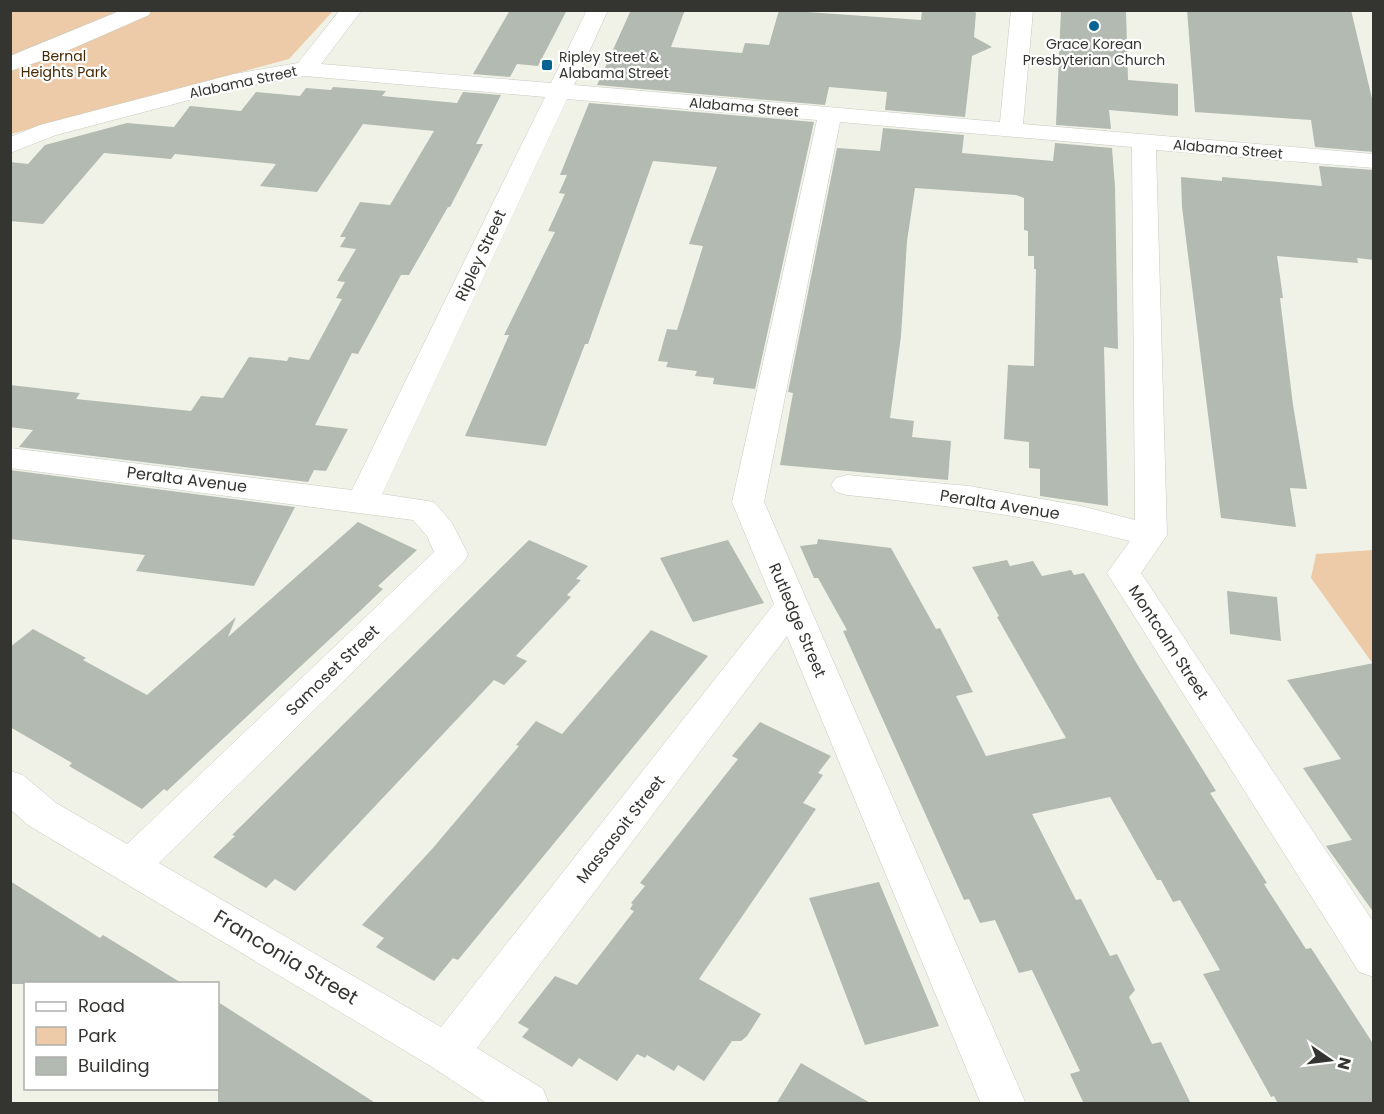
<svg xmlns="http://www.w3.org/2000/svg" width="1384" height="1114" font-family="Poppins,sans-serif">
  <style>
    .green { fill: #edcba9 }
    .building { fill: #b3bab1 }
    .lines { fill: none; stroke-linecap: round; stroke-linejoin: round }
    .minor-casing { stroke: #c8cac0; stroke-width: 1 }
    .minor { fill: #fff; fill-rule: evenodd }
    .poi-dot { fill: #066494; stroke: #fff; stroke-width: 2 }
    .labels { text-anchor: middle; stroke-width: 4.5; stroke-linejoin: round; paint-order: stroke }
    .far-poi-label { font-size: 14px; fill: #343531; stroke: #fff }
    .far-park-label { font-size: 14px; fill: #462801; stroke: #fff }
    .far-street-label { font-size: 14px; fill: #343531; stroke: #fff }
    .street-label { font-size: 16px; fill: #343531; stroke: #fff }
    .near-street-label { font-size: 20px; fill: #343531; stroke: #fff }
  </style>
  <rect width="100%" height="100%" fill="#f0f2e8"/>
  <path class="green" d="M11,11H333L289,59L11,134Z
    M1373,550V664L1311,578L1316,554Z"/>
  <path class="building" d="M510,10H567L538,66L517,64L510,77L473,74Z
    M631,10H685L671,47L742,53L745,43L769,45L779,10L921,20L922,10H973L976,13L974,37L992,47L972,56L965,117L885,110L887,92L829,87L825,105L597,85Z
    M1061,10H1126L1128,80L1178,84V116L1109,110L1111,129L1056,125Z
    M1187,10H1351L1374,107V152L1315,147L1311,120L1195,112Z
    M333,87L386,91L382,96L457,103L463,92L501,95L476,144H483L450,207H448L409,275H401L358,354L352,353L315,425L348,429L326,471L314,470L308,482L19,447L33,430L10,427V385L80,393L76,399L191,411L201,396L223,398L249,357L287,361L289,357L309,360L342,299L336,298L345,282L337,281L356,249L340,247L346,237H340L360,202L390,205L434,131L363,124L317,192L260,186L276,164L175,154L171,159L104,153L43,224L10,221V162L28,164L45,145L127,123L174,127L190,106L241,111L256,92L300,96L306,88L331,90Z
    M589,103L814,122L755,389L713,384L714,378L695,376L697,371L666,367L668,362L658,361L667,329L677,330L703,246L689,244L717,167L653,161L588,344H585L546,446L465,436L509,335H504L555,232L548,231L565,194L559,193L567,175H560Z
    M883,128L964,135L962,153L1053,161L1055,143L1112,148L1115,187L1118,349L1104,347L1108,506L1040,496V469L1029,468V442L1004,439L1008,365L1034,366L1036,269H1034V256H1028V231L1024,230V198L1016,195L915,188L907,241L901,336L890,418L914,421L912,437L951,441L948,480L780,465L793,393L788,392L837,148L880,151Z
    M1319,166L1374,170V260L1357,258L1358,263L1277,256L1283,298H1280L1293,405L1307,489L1290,488L1296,527L1221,518L1182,207L1181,177L1222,181V177L1322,186Z
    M10,470L295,507L254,586L136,571L145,555L10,539Z
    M358,522L417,550L378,586L383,589L360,611L167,791L164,789L142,809L69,766L72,763L10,727V647L33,629L86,658L83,660L147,695L236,617L228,637Z
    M818,539L891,548L936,629L940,628L973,692L956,696L986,756L1066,738L997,617L999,616L972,567L1007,560L1010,566L1033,561L1042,576L1071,570L1074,575L1084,573L1137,664L1216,791L1210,793L1267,883L1264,884L1306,949L1311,948L1374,1045V1104H1278L1274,1096L1271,1097L1203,974L1220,970L1180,900L1173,902L1161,880H1157L1110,797L1032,814L1076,900L1081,899L1110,956L1117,954L1135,990L1129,997L1152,1044L1161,1042L1191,1104H1084L1070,1074L1080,1071L1032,970L1019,973L995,920L980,923L969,899L964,900L843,631L847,630L818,578H814L800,546L817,544Z
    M529,540L588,566L576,579L581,580L567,595L571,597L516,656L527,661L504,685L494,680L295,891L275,879L266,888L213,857L235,836L232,835Z
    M728,540L764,603L693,622L660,558Z
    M1227,591L1277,597L1281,641L1230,634Z
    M651,630L708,656L458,960L453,958L434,981L376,947L384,938L362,925L433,848L519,746L516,745L536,721L562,734Z
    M1374,663V913L1326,846L1352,840L1303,768L1341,759L1287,680Z
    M760,722L831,756L818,773L823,775L803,803L816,809L699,979L761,1014L747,1036L741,1041H732L704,1081L678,1065L674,1071L647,1055L645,1058L637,1054L617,1081L579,1058L572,1067L522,1037L529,1029L518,1023L555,976L577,985L634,911L630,909L633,904L631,903L645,886L640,883L738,759L732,756Z
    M10,881L100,938L103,935L183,984H10Z
    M879,882L939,1026L865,1045L809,898Z
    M218,1002L279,1041L377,1104H218Z
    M801,1063L872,1104H776Z"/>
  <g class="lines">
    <g class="minor-casing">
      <path id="minor" d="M122,10H151L149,15L53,57L10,71V56Z
        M340,10H362L321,64L551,83L587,10H608L574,85L1000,122L1011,10H1033L1023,124L1374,154V168L1156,150L1167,535L1141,573L1374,923V977L1359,972L1107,573L1130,541C1035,516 944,505 847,495L836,492L831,485L836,478L847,475L969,486L1081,506L1135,520L1132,147L840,122L764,502L1026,1104H981L787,636L477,1048L543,1089L549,1104H488L432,1067L28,825L10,809V771L23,775L56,803L127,844L434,552L427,536L413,520L10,468V448L352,490L545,97L305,76L235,88L56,135L10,153V137L40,125L234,74L298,63ZM567,99L817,120L732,502L774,604L441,1027L159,863L464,562L468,554L452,523L434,502L382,494Z"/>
    </g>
    <use href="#minor" class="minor"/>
  </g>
  <g class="poi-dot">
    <circle cx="1094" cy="26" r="6"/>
    <rect x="541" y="59" width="12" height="12" rx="3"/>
  </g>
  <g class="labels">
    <g class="far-poi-label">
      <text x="1094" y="49">Grace Korean<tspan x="1094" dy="16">Presbyterian Church</tspan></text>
      <text x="559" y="62" text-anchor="start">Ripley Street &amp;<tspan x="559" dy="16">Alabama Street</tspan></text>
    </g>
    <g class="far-park-label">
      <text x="64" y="61">Bernal<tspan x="64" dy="16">Heights Park</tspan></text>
    </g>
    <g class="far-street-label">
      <text transform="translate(243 82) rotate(-12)" y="5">Alabama Street</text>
      <text transform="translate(744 107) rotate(5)" y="5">Alabama Street</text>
      <text transform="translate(1228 149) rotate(5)" y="5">Alabama Street</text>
    </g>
    <g class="street-label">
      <text transform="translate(480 255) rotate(-65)" y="6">Ripley Street</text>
      <text transform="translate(187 479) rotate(7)" y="6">Peralta Avenue</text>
      <text transform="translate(1000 504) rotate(9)" y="6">Peralta Avenue</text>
      <text transform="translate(798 620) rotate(67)" y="6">Rutledge Street</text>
      <text transform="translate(1169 642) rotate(57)" y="6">Montcalm Street</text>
      <text transform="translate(332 670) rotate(-44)" y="6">Samoset Street</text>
      <text transform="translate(620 829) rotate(-52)" y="6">Massasoit Street</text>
    </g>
    <g class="near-street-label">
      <text transform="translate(286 957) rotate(31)" y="7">Franconia Street</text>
    </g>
  </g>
  <rect width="1384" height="1114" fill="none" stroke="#343531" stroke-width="24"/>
  <rect x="24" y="982" width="195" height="108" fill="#ffffff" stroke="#aeaead" stroke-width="1.5"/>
  <rect x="36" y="1002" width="30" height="9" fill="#ffffff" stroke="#aeaead" stroke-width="1.5"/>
  <text x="78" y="1012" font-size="18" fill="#343531">Road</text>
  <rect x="36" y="1027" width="30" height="18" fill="#edcba9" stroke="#aeaead" stroke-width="1.5"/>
  <text x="78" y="1042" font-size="18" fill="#343531">Park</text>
  <rect x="36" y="1057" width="30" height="18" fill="#b3bab1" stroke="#aeaead" stroke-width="1.5"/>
  <text x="78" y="1072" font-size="18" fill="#343531">Building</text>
  <g transform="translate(1330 1060) rotate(104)" stroke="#ffffff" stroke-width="4.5" paint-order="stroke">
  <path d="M0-4.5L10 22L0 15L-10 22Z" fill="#343531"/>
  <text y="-9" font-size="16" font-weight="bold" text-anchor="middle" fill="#343531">N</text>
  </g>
</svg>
